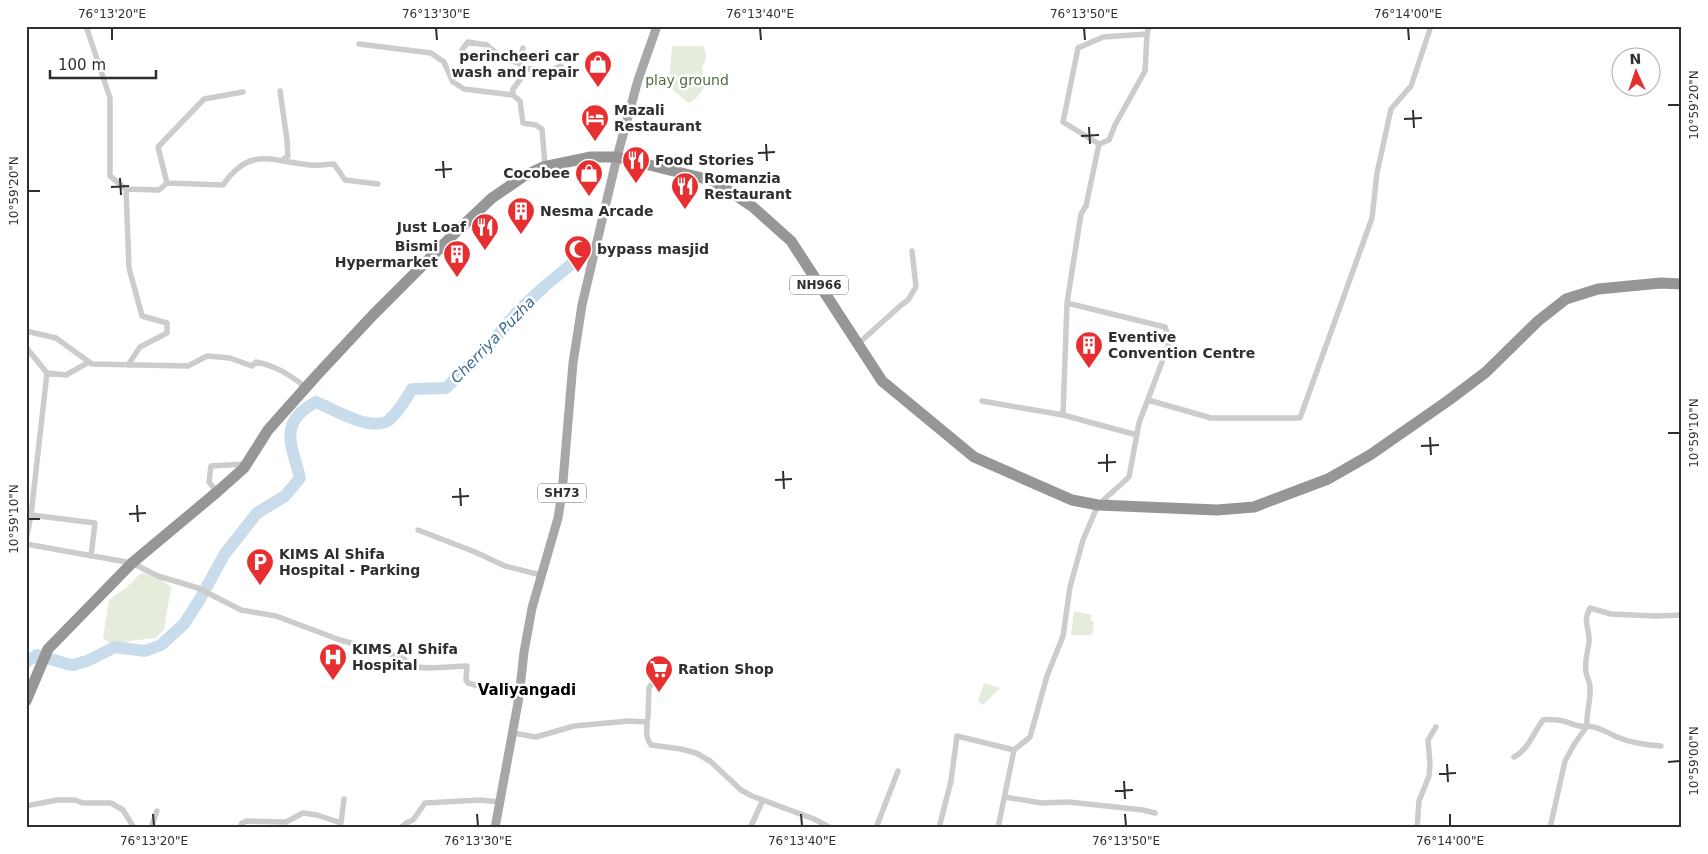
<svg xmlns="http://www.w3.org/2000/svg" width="1708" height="854" font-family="'DejaVu Sans',sans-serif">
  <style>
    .green { fill: #e4ecdc }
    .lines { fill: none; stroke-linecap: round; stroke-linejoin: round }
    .river { stroke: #c8dcec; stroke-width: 12 }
    .street { stroke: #ccc; stroke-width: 5.5 }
    .primary { stroke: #a7a7a7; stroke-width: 9 }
    .highway { stroke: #969696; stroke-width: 11 }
    .ticks { fill: none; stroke: #2f2f2f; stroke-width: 2 }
    .labels { text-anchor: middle; stroke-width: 5; stroke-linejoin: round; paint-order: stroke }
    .shield { fill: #fff; stroke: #6d6d6d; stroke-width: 1 }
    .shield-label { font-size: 12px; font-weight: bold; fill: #2f2f2f }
    .poi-label { font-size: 14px; font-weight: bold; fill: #2f2f2f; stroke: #fff; text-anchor: start }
    .park-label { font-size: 14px; fill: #4f6b3b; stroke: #fff }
    .water-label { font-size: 15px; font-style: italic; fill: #3c6b92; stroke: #fff }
    .neighbourhood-label { font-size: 15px; font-weight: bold; fill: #000; stroke: #fff }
    .neatline { fill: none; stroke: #2f2f2f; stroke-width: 2 }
    .ticks-label { font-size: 12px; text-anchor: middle; fill: #2f2f2f }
  </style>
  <rect width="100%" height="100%" fill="#fff"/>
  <path class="green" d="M672,46H703C707,54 707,59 702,67C702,71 704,75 705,79C707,89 696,99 689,103L669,87Z
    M141,573L155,575L171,587L164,630L155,638L129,641L115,647L103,638L109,600L127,587Z
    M1074,611L1092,615L1090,620L1094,622L1092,635H1071Z
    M984,683L1000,688L983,705L978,701Z"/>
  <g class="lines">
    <path class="river" d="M26,662L37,655L67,664L73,665L87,661L115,647L145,651L161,645L184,624L200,599L224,555L257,513L285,496L300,478C292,445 277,423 316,402C333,409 371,433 389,420C399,412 405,400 412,389L446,388L488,347L518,311L545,286L586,252"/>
    <path class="street" d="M86,26L110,98V176L126,189L159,190L167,183L158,147L204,99L243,92
      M359,44L431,53L444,62L453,82L464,89L513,95L520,101L523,123L536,125L542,129L545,166
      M463,60L462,50L468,42L487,45L491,49L508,60L519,63L524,68L522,77L513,89V95
      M519,63L523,48
      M524,68L548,71L561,66
      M280,91L287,140L288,156L284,159
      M1099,144L1109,140L1115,125L1145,71L1147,34
      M167,183L223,185C250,146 271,161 310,165C318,166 326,164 334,164L345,180L378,184
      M126,189L129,268L142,316L167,323V333L140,347L128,365
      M26,331L56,338L92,364L188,366L207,356L230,358L252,366L256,362C277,366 289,375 306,387
      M858,344L900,306L908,300L916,287L912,251
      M26,347L47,373L66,375L89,362
      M1148,400L1211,418H1300L1372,218L1377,173L1391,109L1411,86L1431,26
      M982,401L1063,415L1137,435
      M1063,415L1067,303
      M217,492L209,482L211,466L245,464
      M31,515L95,523L91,556
      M418,530L475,552L505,566L541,575
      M26,540L31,515L47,373
      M26,544L132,563L158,576L198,588L241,610L276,616L340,640L401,657C406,659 406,662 410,665C421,671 453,666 467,666L466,680L468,683L519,697
      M647,722L648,717L649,688L658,674
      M513,733L536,737L574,726L629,721L647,722C647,730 645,738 651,745L681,749L696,753L710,761L741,790L752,796L814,819L831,828
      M1661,746C1647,745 1631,743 1617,737C1605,732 1601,727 1587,726C1586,713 1591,701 1590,687C1590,682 1587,678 1586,672C1584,660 1588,653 1589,642C1590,626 1582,624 1590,608L1611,614L1656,616L1682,615
      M1014,750L1030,737L1047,676L1063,636L1070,587L1083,540L1098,505L1129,477L1139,423L1170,341L1165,327L1067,303L1081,214L1086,206L1099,144L1063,122L1078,48L1103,37L1147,34L1149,26
      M1514,757C1528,750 1534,732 1543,720C1551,719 1559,720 1567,722C1575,725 1579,727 1587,726
      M1005,797L1041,803L1068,802L1097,805L1143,810L1155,813
      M26,806L57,800H75L83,803H111L123,810L134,828
      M341,823L344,799
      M151,828L157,811
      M240,828L242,823L247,821L286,822L303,813L317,815L341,823L340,828
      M400,828L406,823L413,820L425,803L480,800L500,802
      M750,828L763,800
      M876,828L898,771
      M939,828L951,781L957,736L1014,750
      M998,828L1014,750
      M1417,828L1419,801L1429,776L1430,764L1428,740L1436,727
      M1550,828L1565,761L1575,743L1587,726"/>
    <path class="primary" d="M495,828L519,697L524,652L532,608L558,518L562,493L573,363L582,305L617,157L638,80L657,26"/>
    <path class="highway" d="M26,701L48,649L132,563L217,492L244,468L268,430L317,375L373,315L457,231L492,198L524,176L543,167L591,157H617L714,181L753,207L791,241L882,381L974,457L1072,500L1098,505L1217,510L1254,507L1328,479L1370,455L1449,400L1486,372L1538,321L1566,299L1598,289L1661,283L1682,284"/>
  </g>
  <path class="ticks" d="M112,28V40M436,28L437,40M760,28L761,40M1084,28L1085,40M1408,28L1409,40M1668,105H1680M1413,110L1414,128M1404,119L1422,118M1089,127L1090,144M1081,136L1099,135M766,144L767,161M758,153L775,152M443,161L444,178M435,170L452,169M120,178L121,195M111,187L129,186M28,191H40M1668,433H1680M1430,437L1431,455M1421,446L1439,445M1107,454V472M1098,463L1116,462M783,471L784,489M775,480L792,479M460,488L461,506M452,497L469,496M137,505L138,522M129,514L146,513M28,519H40M1668,762L1680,761M1447,764L1448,782M1439,774L1456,773M1124,781L1125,799M1115,791L1133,790M153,814L154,826M477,814L478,826M801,814L802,826M1125,814L1126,826M1450,814V826"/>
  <defs>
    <g id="shop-pin" transform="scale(1.4375)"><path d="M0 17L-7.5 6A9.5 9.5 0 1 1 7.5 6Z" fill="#e72f31" stroke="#fff"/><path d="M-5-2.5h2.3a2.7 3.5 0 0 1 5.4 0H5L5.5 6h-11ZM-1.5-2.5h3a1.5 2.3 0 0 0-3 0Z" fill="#fff"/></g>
    <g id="hotel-pin" transform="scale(1.4375)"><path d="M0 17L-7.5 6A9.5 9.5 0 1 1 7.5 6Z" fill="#e72f31" stroke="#fff"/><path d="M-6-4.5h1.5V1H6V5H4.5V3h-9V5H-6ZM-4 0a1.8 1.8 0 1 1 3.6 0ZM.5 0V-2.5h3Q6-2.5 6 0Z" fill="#fff"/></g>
    <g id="restaurant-pin" transform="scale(1.4375)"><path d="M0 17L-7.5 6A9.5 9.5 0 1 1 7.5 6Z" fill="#e72f31" stroke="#fff"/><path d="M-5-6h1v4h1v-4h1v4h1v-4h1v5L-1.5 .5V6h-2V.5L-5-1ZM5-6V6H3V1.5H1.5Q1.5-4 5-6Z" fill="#fff"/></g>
    <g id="building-pin" transform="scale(1.4375)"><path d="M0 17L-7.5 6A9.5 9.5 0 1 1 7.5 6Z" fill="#e72f31" stroke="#fff"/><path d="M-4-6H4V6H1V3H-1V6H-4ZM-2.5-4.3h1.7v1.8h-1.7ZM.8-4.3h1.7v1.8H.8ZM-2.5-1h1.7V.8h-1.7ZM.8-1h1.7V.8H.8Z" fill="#fff"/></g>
    <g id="mosque-pin" transform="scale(1.4375)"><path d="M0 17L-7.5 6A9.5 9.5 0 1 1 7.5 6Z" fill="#e72f31" stroke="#fff"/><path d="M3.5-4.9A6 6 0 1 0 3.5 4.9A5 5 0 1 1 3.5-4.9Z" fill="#fff"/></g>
    <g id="parking-pin" transform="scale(1.4375)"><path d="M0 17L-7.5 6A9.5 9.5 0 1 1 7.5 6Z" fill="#e72f31" stroke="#fff"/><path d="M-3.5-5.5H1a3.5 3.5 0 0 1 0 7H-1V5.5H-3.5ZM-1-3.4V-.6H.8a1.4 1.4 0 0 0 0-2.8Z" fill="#fff"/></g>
    <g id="hospital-pin" transform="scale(1.4375)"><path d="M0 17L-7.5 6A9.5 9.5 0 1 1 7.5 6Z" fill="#e72f31" stroke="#fff"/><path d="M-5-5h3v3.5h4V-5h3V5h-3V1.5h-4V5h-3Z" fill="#fff"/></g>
    <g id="supermarket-pin" transform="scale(1.4375)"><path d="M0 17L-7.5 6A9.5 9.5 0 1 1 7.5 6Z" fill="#e72f31" stroke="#fff"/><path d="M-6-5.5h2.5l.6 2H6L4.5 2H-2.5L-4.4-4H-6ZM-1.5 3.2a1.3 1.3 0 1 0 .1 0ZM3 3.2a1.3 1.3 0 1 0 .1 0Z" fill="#fff"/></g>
  </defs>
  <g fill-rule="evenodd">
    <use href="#shop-pin" x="598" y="64"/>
    <use href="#hotel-pin" x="595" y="118"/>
    <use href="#restaurant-pin" x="636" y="160"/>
    <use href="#shop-pin" x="589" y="173"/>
    <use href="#restaurant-pin" x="685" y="186"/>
    <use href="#building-pin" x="521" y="211"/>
    <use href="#restaurant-pin" x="485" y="227"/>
    <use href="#mosque-pin" x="578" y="249"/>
    <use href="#building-pin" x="457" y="254"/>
    <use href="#building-pin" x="1089" y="345"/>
    <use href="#parking-pin" x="260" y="562"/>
    <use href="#hospital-pin" x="333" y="657"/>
    <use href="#supermarket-pin" x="659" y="669"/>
  </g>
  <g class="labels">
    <g class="shield">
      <rect x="790" y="275.5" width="58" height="19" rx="4"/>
      <rect x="538" y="483.5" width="48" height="19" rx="4"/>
    </g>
    <g class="shield-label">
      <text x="819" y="289">NH966</text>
      <text x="562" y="497">SH73</text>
    </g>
    <g class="poi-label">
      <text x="579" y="61" text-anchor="end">perincheeri car<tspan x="579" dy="16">wash and repair</tspan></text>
      <text x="614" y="115">Mazali<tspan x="614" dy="16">Restaurant</tspan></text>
      <text x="655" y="165">Food Stories</text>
      <text x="570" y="178" text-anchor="end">Cocobee</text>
      <text x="704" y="183">Romanzia<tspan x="704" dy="16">Restaurant</tspan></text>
      <text x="540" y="216">Nesma Arcade</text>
      <text x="466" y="232" text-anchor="end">Just Loaf</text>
      <text x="438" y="251" text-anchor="end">Bismi<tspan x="438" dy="16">Hypermarket</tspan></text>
      <text x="597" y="254">bypass masjid</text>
      <text x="1108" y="342">Eventive<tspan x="1108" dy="16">Convention Centre</tspan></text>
      <text x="279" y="559">KIMS Al Shifa<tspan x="279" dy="16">Hospital - Parking</tspan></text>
      <text x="352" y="654">KIMS Al Shifa<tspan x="352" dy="16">Hospital</tspan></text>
      <text x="678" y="674">Ration Shop</text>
    </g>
    <g class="park-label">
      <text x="687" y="85">play ground</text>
    </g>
    <g class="water-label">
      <text transform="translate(493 340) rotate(-46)" y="5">Cherriya Puzha</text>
    </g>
    <g class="neighbourhood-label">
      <text x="527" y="695">Valiyangadi</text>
    </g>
  </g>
  <rect width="1708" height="854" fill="none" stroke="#ffffff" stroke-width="55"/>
  <g transform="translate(1636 72) rotate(357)"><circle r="24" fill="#ffffff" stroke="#acacac"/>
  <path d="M0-4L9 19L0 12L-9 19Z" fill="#e72f31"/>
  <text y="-8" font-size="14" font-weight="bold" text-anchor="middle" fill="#2f2f2f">N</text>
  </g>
  <path d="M50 70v8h106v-8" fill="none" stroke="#2f2f2f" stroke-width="2.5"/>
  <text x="58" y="70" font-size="15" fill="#2f2f2f" stroke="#ffffff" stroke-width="4" paint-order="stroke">100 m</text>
  <rect x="28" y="28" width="1652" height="798" class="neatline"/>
  <g class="ticks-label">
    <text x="112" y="18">76°13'20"E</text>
    <text x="436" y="18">76°13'30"E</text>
    <text x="760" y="18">76°13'40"E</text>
    <text x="1084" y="18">76°13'50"E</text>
    <text x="1408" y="18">76°14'00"E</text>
    <text transform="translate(1694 105) rotate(-90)" y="4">10°59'20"N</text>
    <text transform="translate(14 191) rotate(-90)" y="4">10°59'20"N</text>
    <text transform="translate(1694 433) rotate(-90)" y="4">10°59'10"N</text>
    <text transform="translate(14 519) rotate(-90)" y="4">10°59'10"N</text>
    <text transform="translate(1694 761) rotate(-90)" y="4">10°59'00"N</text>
    <text x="154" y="845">76°13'20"E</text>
    <text x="478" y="845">76°13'30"E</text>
    <text x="802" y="845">76°13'40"E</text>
    <text x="1126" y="845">76°13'50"E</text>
    <text x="1450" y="845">76°14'00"E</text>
  </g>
</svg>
